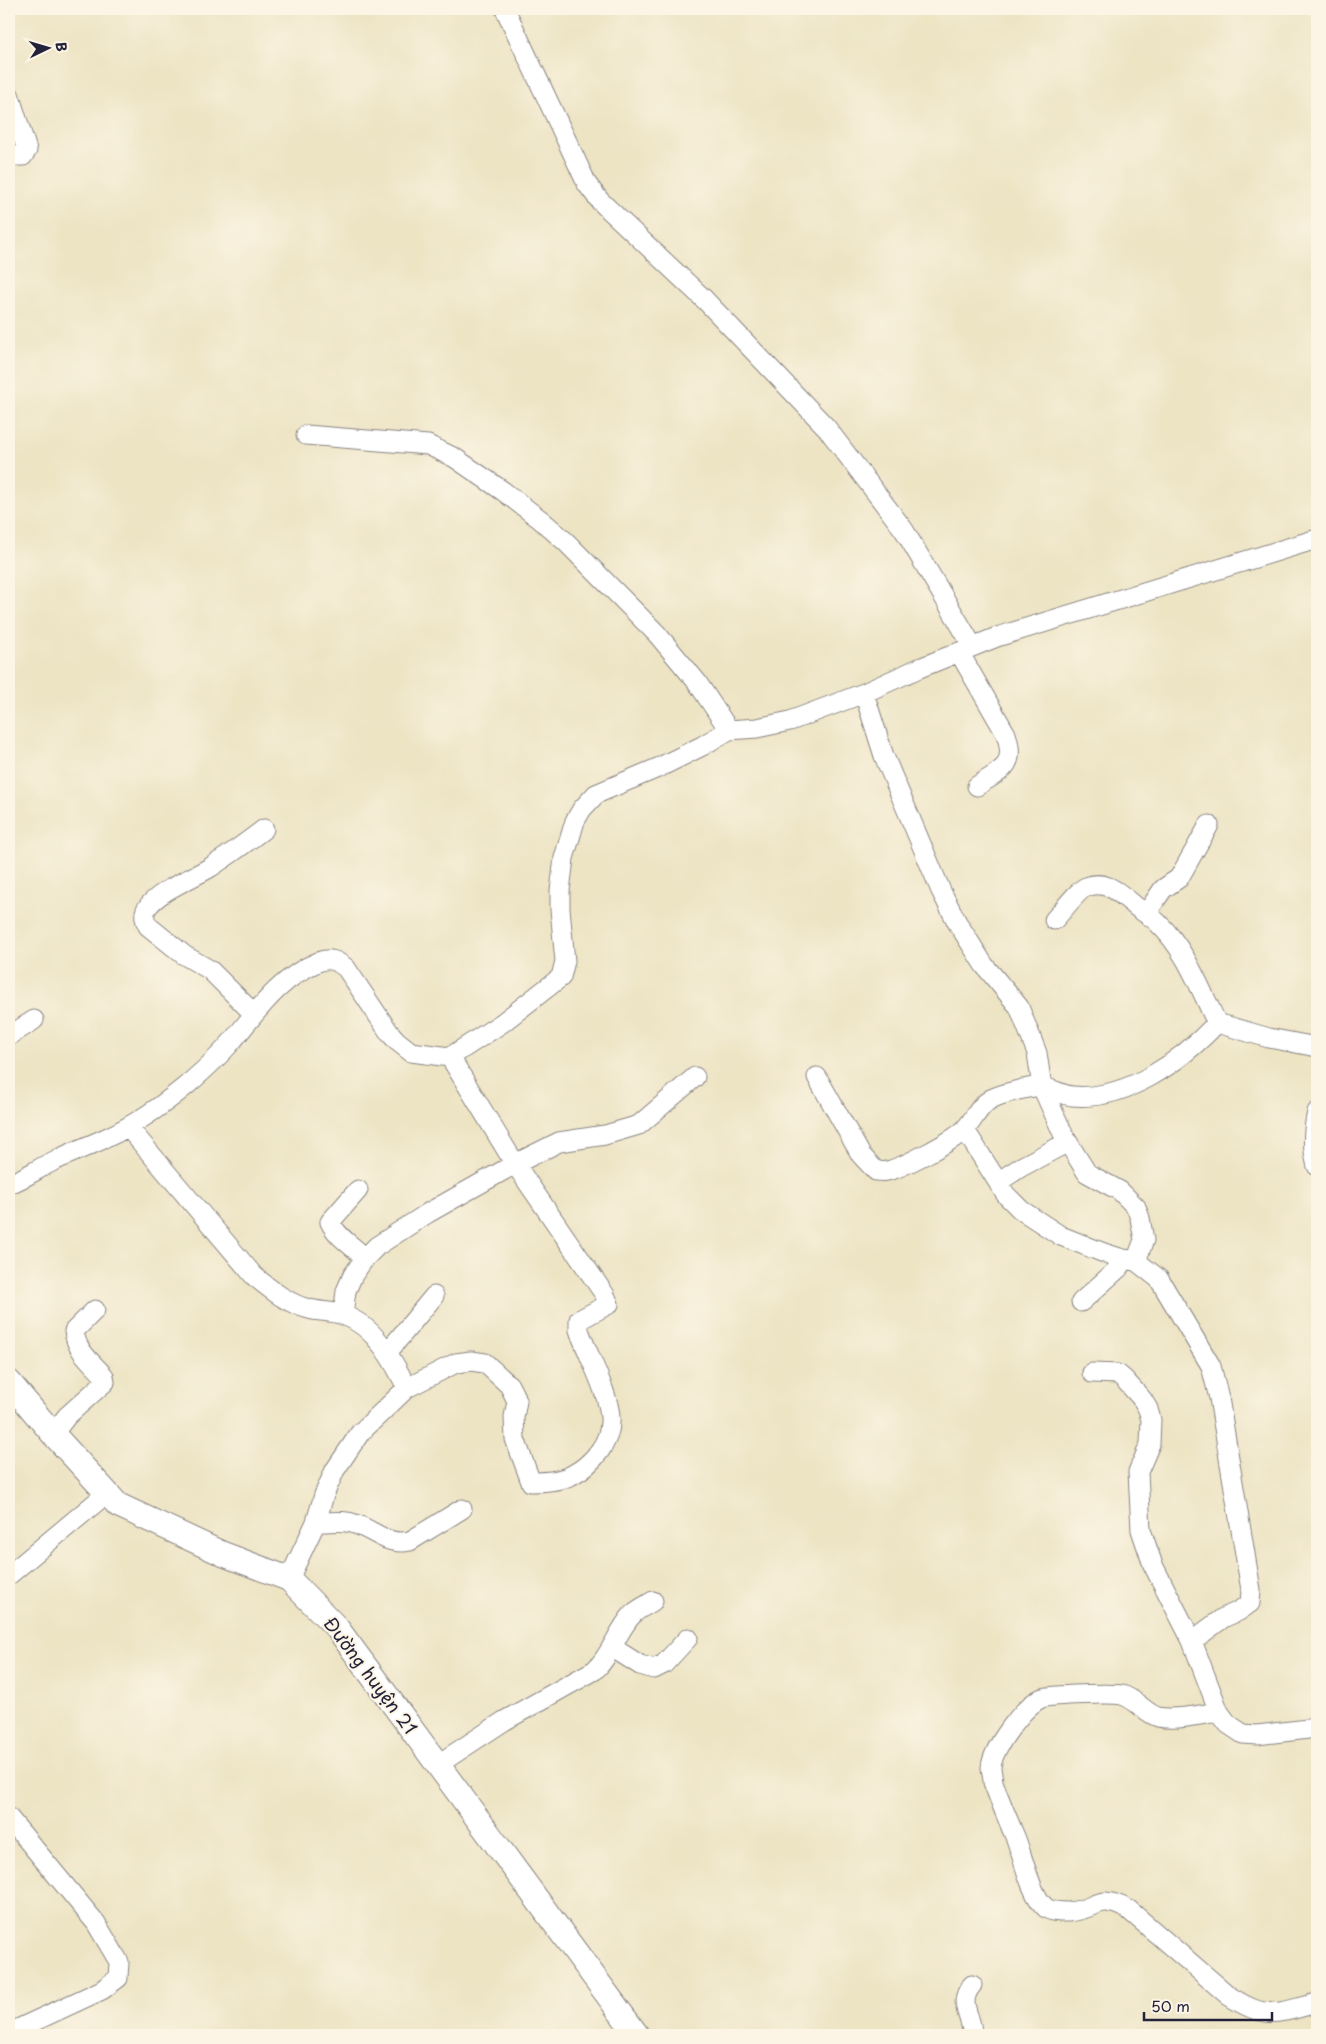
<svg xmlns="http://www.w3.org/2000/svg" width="1326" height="2044" font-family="'Playpen Sans',sans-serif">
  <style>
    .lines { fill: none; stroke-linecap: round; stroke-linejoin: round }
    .minor-casing { stroke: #888380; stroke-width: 21 }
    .tertiary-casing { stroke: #888380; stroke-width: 26 }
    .minor { stroke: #fff; stroke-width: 19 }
    .tertiary { stroke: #fff; stroke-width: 24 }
    .labels { text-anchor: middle; stroke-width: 4; stroke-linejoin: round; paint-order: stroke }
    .street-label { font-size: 18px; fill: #22223b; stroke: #fcf5e5 }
  </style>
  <rect width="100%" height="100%" fill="#fcf5e5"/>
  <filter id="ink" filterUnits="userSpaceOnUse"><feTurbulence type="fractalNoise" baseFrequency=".02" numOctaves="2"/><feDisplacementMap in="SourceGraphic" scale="10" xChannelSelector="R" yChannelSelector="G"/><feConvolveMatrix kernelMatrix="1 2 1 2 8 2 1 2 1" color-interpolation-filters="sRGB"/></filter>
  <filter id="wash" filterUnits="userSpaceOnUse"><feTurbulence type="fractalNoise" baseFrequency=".0096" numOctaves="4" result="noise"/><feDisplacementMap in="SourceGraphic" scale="20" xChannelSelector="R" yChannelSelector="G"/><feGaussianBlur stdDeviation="1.12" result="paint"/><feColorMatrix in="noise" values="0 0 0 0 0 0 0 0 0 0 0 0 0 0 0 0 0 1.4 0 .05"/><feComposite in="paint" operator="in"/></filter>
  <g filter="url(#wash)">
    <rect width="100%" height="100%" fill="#ede4c4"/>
  </g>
  <g filter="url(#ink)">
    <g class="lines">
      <g class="minor-casing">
        <path id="minor" d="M505,9L587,184L600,201L705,300L826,427L904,530L972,645
          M9,94L27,150L23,156H9
          M306,435L428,445L455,458L503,491L541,520L566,542L657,634L697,682L729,730
          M959,652L1006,734C1017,767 1001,770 977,786
          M864,693L884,756L941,891L957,922L984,965L1019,1007L1037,1053L1042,1087L1064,1136L1087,1173L1120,1191L1136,1207L1140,1218L1144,1240L1136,1261
          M1146,914L1163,889L1179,878L1209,825
          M1054,920C1062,912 1078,890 1086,887C1106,879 1119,893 1133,904C1140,911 1150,915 1157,922C1186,949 1200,989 1217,1023
          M253,1013L210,970L184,955L148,926C145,921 143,914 147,908C158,891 193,878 211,867C229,855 247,842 264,829
          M9,1036L34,1020
          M817,1077L861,1155L876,1171C880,1171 884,1172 887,1171C902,1168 953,1141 964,1130C974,1121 978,1106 991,1099C1001,1094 1033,1085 1043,1087C1053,1089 1062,1095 1072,1096C1127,1101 1181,1061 1217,1023L1269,1038L1317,1047
          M1317,1112C1313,1129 1312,1149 1317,1166
          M128,1127L254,1276C270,1289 288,1304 309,1309C320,1312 332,1311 343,1315C375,1326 393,1360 407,1388
          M965,1130L1006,1195L1021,1210L1061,1236L1104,1253L1123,1259L1136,1261L1159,1279L1211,1366L1219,1398L1251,1590L1250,1603L1239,1611L1223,1618L1192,1641
          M998,1182L1021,1167L1068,1142
          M9,1184C26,1178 40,1167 56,1160C73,1152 91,1145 108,1137C136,1124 163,1105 187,1085C202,1072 220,1056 233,1040C258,1010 281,977 318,962C330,957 337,961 346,968L389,1032L397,1041L411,1052L450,1057L502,1023L561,977L565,961L560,909V891L564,858L575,821L582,809L596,794L660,767L702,746L729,730L757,728L790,721L864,693L917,669L997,637L1317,539
          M358,1190L330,1222C337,1237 353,1246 365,1258
          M1081,1302L1120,1267L1123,1259
          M343,1315L346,1291L353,1275L365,1258L377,1246L428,1213L515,1164L559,1142L605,1135L639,1125L695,1077
          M387,1353L434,1296
          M1092,1373L1118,1374L1124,1379L1142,1399L1148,1409L1151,1420L1150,1444L1138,1472L1141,1530L1153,1565L1192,1641L1219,1712L1228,1724L1243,1734L1257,1735L1317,1728
          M53,1434L67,1416L105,1382L104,1376C92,1362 76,1351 74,1331L95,1310
          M316,1522C329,1523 343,1519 355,1524C376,1531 387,1546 410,1541L462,1509
          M9,1575L106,1494
          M289,1579L316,1522L324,1495L335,1470L360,1433L407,1388L456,1363L471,1361L485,1363L509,1385L517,1401L514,1417L515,1439L531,1482C544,1482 561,1481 572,1475C593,1464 612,1441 610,1417C609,1394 587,1353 579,1330V1320L609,1304L605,1295L515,1164L450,1057
          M613,1648L640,1665L654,1669L664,1664L688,1638
          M1219,1712C1203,1714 1174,1721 1158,1717C1145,1713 1136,1699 1122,1695C1112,1693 1052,1695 1042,1698C1024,1705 993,1748 991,1767C991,1772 993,1777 993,1782C1000,1801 1008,1820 1016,1839C1023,1857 1031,1896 1046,1908C1052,1912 1061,1912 1068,1912C1099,1910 1095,1892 1129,1910L1229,1996C1268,2021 1276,2013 1317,2003
          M437,1765L504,1721L595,1670C612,1654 617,1631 633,1614C638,1609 647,1605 653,1601
          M9,1818L96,1923L119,1962L118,1978L102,1990L9,2033
          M972,2035C973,2016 956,2004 972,1985"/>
      </g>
      <g class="tertiary-casing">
        <path id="tertiary" d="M9,1382L53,1434L118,1505L223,1554L289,1579L337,1628L637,2035"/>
      </g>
      <use href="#minor" class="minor"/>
      <use href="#tertiary" class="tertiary"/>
    </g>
  </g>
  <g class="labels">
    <g class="street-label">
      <text transform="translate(370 1676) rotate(53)" y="6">Đường huyện 21</text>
    </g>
  </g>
  <rect width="1326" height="2044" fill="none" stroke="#fcf5e5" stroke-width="30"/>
  <g transform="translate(48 48) rotate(85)" stroke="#fcf5e5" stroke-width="4" paint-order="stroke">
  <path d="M0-4L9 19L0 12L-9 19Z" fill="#22223b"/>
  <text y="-8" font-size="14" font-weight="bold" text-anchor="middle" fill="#22223b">B</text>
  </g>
  <path d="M1144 2012v8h128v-8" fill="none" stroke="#22223b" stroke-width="2.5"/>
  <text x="1151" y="2012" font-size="15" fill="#22223b" stroke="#fcf5e5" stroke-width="4" paint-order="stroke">50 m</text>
</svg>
